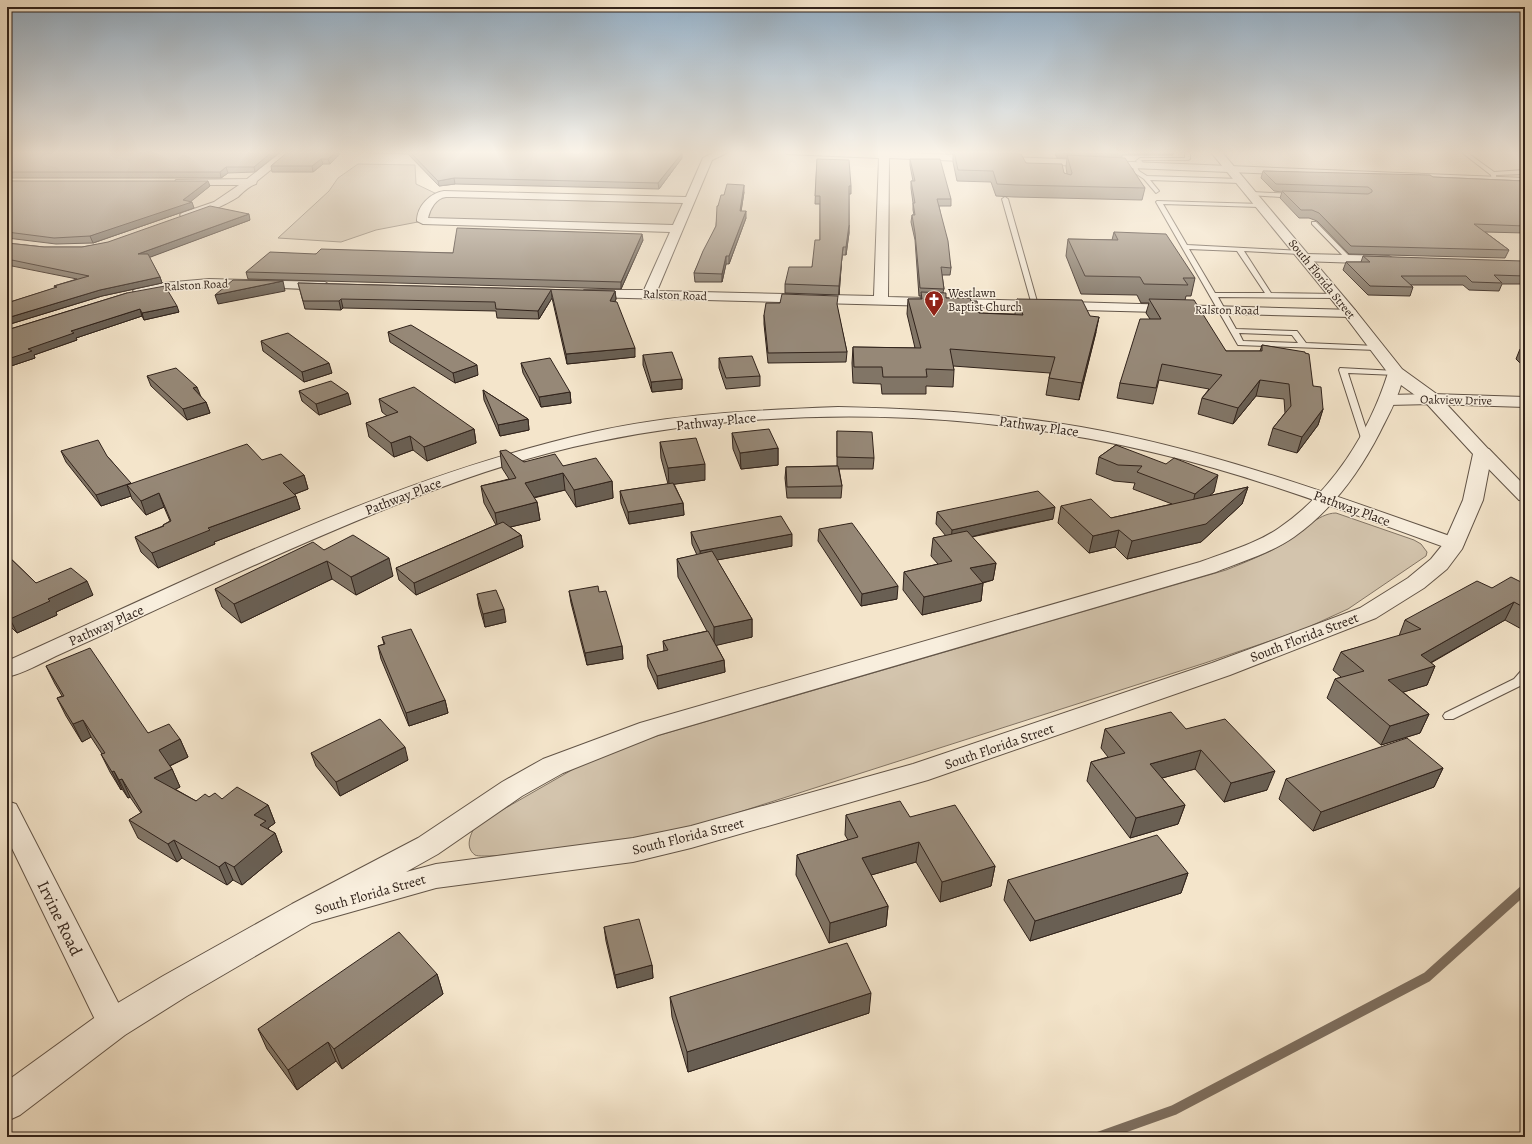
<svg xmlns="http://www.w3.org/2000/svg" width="1532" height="1144" font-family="Alegreya,serif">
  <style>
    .green { fill: #d3c4ad; stroke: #827464 }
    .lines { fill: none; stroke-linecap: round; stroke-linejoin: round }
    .stream { stroke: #7e7061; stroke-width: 10 }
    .service-casing { stroke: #625447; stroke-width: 2 }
    .minor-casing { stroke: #625447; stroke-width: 2 }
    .tertiary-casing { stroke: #625447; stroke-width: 2 }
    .service { fill: #f8eedd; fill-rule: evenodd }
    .minor { fill: #f8eedd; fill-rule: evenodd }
    .tertiary { fill: #f8eedd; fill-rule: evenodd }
    .wall { fill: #817566; stroke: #31231b }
    .shaded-wall { fill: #695f53; stroke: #31231b }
    .building { fill: #968877; stroke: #31231b }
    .labels { text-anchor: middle; stroke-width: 3; stroke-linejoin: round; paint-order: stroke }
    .far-street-label { font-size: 12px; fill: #31231b; stroke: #f8eedd }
    .far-poi-label { font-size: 12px; fill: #31231b; stroke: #f8eedd; text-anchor: start }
    .street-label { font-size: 14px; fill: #31231b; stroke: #f8eedd }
    .near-street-label { font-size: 17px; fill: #31231b; stroke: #f8eedd }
  </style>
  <rect width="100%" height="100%" fill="#f4e5cb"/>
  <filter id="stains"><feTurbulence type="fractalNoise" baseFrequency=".005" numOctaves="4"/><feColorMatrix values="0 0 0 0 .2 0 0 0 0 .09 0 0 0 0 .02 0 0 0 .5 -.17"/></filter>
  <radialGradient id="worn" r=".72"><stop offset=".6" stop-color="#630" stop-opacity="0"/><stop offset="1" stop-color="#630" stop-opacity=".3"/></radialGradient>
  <path class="green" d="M358,164L415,165L416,184L439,195L690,200L677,229L423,221L376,230L341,242L278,238L329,191L338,178Z
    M1336,513L1414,540L1421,544L1427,552L1426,556L1348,609L1302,630L1205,663L699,825C688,828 676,832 664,834C644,839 484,861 475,855C464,847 471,833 476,825L584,763L626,745L1226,570C1246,562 1266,554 1285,543C1301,533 1318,513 1336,513Z"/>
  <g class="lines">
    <path class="stream" d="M1098,1137L1174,1110L1427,977L1525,889"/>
    <g class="service-casing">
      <path id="service" d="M1185,151H1196L1190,152V159L1188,160H1141L1145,166L1142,168L1136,161L1140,158H1185Z
        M1460,151H1465L1494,172L1525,170V174L1496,175V180H1492L1491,175Z
        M1132,165H1136L1139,171L1147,176L1240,179L1243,181L1240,183L1150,180L1159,191L1156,193L1144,179L1135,173Z
        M1252,192L1294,194L1297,196L1294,198L1250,195V193Z
        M1005,197L1008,199L1038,305L1037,306L1032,305L1002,199Z
        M1157,201L1262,204L1263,205L1260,207L1163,204L1187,245L1302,251V253L1300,254L1244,251L1271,293L1336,294L1339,296L1336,298L1218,297L1236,329L1294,331H1297L1306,343L1377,346L1381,348L1377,350L1238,345L1156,202ZM1189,249L1237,251L1265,293H1215ZM1239,333L1292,335L1298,343L1243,341Z
        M1312,222H1316L1351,258V260H1347L1312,224Z
        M1340,368L1396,371L1400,373L1396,375L1348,373L1370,441L1369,443H1363L1362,441L1339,370Z
        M1525,670V681L1522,685L1453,719H1445L1443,716L1445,713L1514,679L1521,671Z"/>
    </g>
    <g class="minor-casing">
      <path id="minor" d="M283,151H294L257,181L256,184C249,186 243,192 238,197C227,204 195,220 182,217L180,215L182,213L214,202L239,185H180L175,182L176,180L247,179Z
        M717,151H731L712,160L657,291L874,296L879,158L787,154L782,151H859L1525,178V184L889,158L888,297L1355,310L1357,313L1355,316L1350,317L589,297L584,296L582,293L584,290H644L670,232L423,224L417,221C417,206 430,193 444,191L686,197L703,158ZM446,197H453L683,203L673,225L428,218C430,209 436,198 446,197Z
        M1305,254L1389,256L1395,260L1389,264L1301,261L1299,258Z
        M209,279L325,282L331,286L325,290C263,287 202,283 140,295L133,291L135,288L163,283Z
        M1432,394L1525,397V407L1432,404L1388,405L1382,403L1380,400L1382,397L1388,395Z
        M838,407C919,409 1001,413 1081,427C1212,450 1336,496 1461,540L1464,544L1461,548L1454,550L1447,548C1352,514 1258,477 1160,454C976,409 781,404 596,442C532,455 469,476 408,500C317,536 227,577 138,618C111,631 83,644 56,656C40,664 24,673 7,677V661C197,576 389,478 593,432C673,414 756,410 838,407Z
        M1483,448L1489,449L1525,486V501L1519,500L1477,457L1474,453L1477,449Z
        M7,801L16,804L124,1014L129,1024L124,1034L113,1038L102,1034L7,838Z"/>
    </g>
    <g class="tertiary-casing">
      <path id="tertiary" d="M1210,151H1221L1355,310L1402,369L1438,395L1492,453L1483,500L1462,549L1447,569L1424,588L1376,618L1230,675L928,780L691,848L633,862L436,888L312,923L187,996L125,1035L20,1115L7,1121V1081L101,1013L163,976L292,904L418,838L502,782L543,759L640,723L1200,562C1226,552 1256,544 1279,528C1332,492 1369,433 1388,373L1345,316ZM1401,385L1426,403L1473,454L1463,500L1444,543L1431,559L1408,578L1360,608L1212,663L913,764L691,826L633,838L436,864L406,872L438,854L522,796L563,773L658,735L1216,572C1241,562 1271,553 1294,537C1332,510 1359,473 1380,432C1388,416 1396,402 1401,385Z"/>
    </g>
    <use href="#service" class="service"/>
    <use href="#minor" class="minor"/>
    <use href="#tertiary" class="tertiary"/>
  </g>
  <path class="wall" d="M7,151H281L255,172L228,173L221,178H7Z
    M289,151H663V152L682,158L659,189L455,184L439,186L408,154L342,152L330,164H323L313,172H272L271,166Z
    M950,151H1016V153L1026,163L1067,174L1066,167L1067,158H1057L1054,151H1174L1173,155H1122V158L1145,188L1142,200L1014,197L996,196L991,182L957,181L953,162V153H950Z
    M817,159L851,186V194H849V233L846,255H842L839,295L785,293V284L812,267L820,240V204H815Z
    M910,159L951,199V206H939L951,268L950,275H942L944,289L943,292L946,298L971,301L979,313L1015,314L1017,299L1096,332L1079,400L1046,395L1049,378L1050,373L953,366L954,370L953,387L926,386V394H882L881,384L853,383L852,363L853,347L915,348L907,314L908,299H921V296H919L915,240L911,222L912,215H914L913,210V203L911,188V181H913L910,165Z
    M1263,171L1433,177L1525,181V233L1485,232L1509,250L1505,258L1349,254L1317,221L1309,218H1299L1280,198L1282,192L1274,191L1261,178Z
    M7,181L210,186L190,201L194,208L93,243L56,244L7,238Z
    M744,192L741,211L746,218L729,264H726L722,282H695L694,273L716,226L718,206L724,195Z
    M250,220L149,257L160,277L162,283L102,296L7,325V303L55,288L54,286L77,279L7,265V243L44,247H82Z
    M1114,232L1195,278L1191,296H1186L1185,300L1226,351H1260L1262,345L1305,353L1313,386L1323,409L1318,425L1297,453L1268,445L1273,428L1285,413L1284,399L1256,396L1233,424L1198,414L1202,398L1209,389L1159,380L1153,404L1117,398L1120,383L1150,319L1146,313L1149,303H1141L1137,295L1081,294L1066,256L1068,239L1112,240Z
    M643,240L621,289L248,279L246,272L316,254L453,253Z
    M1363,256L1525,263V284H1502L1499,291L1469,290L1463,285H1410L1413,287L1410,296L1368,295L1343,270L1346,262H1361Z
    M298,283L615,291L616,299L615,301L635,357L567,364L552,298L539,319L497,318L496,311L343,308L341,310L305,309Z
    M127,293L179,312L144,320L142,316L76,338L77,340L34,355L35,358L11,366L7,364V330Z
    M780,303L837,307L847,352L846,362L768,363L764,324V315Z
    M388,332L478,375L455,383L390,342Z
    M261,341L332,373L304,382L263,351Z
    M1520,349H1525V368L1516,359Z
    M643,355L682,379V389L652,392L643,365Z
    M719,358L760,376V386L726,389L719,368Z
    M521,363L570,392L571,403L541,407L523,373Z
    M147,376L200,396L206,402L210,413L187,420L151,386Z
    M483,390L528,419L529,430L500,436L484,400Z
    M299,391L351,404L319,415L302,401Z
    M379,399L474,429L476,443L427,461L413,450L394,457L369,437L366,423L387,416L382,412Z
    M837,431L874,458L873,469H839L842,486L841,498H787L785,478L786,467L837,466Z
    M732,433L778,448V465L741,469L733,449Z
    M660,442L705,480L674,484L683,503L684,515L629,524L621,503L620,491L668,484L661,458Z
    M1116,445L1214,492L1208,496L1248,487L1242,504L1201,542L1127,559L1115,547L1089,553L1058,523L1061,506L1111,518L1172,504L1133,489L1135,483L1114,481L1096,474L1099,457Z
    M61,451L107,456L131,484L262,460L304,475L308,489L295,494L300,509L214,542L215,544L158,568L141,552L135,537L163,526V525L170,521L164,507L146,515L132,499L131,496L101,506L66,462Z
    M500,451L524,462L563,466L612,481L613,498L576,507L565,490L534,498L537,502L540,520L510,527L521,535L523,547L416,595L399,580L396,568L496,525L484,503L481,486L509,479L502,468Z
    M937,512L1053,519L972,537L996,563L993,580L983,583L981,601L922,615L903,590L904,572L938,564L931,556L933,538L946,536L936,524Z
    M819,529L897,599L861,606L818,541Z
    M691,532L792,546L717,560L752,619V637L716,645L724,660L725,672L658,689L648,667L647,655L664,651L663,641L707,631L678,577L677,559L697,555L692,544Z
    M324,550L393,576L356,595L332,579L241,623L222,607L215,589Z
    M7,555L36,583L93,595L56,612L57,615L17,633L7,623Z
    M1525,584V631L1505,620L1431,663L1435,666L1427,685L1403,692L1429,714L1420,733L1381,745L1327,698L1335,679L1341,677L1333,670L1341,652L1399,636L1405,620L1492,588Z
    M569,591L599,592L622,646L623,659L587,665L571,603Z
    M477,594L506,622L485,627L479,606Z
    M382,637L445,700L448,713L409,726L381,659L378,646L384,644Z
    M46,666L148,733L180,739L188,757L170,766L172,769L180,787L175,789L196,801L209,797L268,805L275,823L268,828L269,830L275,833L282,852L242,885L233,880L227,885L182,858L177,862L138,838L129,820L141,813L130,797L128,798L122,789L121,790L110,772L101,754H102L91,737L82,742L66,716L57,698L62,696L55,684Z
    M1105,729H1186L1267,790L1224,802L1195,769L1162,778L1185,805L1178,824L1130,838L1087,781L1091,762L1108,757L1101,748Z
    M311,753L408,760L340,796L316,766Z
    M1443,768L1434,787L1313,831L1279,799L1286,779Z
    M846,815L910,817L995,866L991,886L940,902L916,862L871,875L888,906L886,926L829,943L796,875L797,855L848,840L845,835Z
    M1188,873L1181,893L1030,941L1004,900L1008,880Z
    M604,927L652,965L653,978L617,988L606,941Z
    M437,974L443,994L342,1069L336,1061L297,1090L267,1049L258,1029Z
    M670,997L869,1013L688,1072L672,1017Z"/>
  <path class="shaded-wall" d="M273,151H281L255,172L254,167Z
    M337,151H342V152L330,164L328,159Z
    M682,153V158L659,189L658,183Z
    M321,159L323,164L313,172L312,166Z
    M226,167L228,173L221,178L220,172Z
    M454,178L455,184L439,186L438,181Z
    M208,181L210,186L189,203L192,202L194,208L93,243L90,236L183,200Z
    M744,185V192L740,218V211Z
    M746,211V218L729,264V256Z
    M249,214L250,220L140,261L138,254Z
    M849,225V233L846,255V247Z
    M642,234L643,240L621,289V282Z
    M843,247L842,255L839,295V286Z
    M726,256V264L722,282V274Z
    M160,277L162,283L102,296L7,325V318L100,290Z
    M283,281L285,291L218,304L215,295Z
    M551,290L552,298L539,319L538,311Z
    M615,291L616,299L611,310L610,301Z
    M341,299L343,308L341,310L339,301Z
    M177,306L179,312L144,320L142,313Z
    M140,309L142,316L76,338L77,340L34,355L35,358L11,366L8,359L28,349L71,331Z
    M1099,317L1096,332L1079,400L1082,383Z
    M635,348V357L567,364L566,354Z
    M329,363L332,373L304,382L302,372Z
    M477,365L478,375L455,383L453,373Z
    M682,379V389L652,392L651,382Z
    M1260,380L1256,396L1233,424L1238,408Z
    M197,387L201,397L193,388Z
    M570,392L571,403L541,407L539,397Z
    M348,393L351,404L319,415L316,404Z
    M206,402L210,413L187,420L183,409Z
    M1323,409L1318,425L1297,453L1302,437Z
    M528,419L529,430L500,436L498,425Z
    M474,429L476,443L427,461L424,447Z
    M410,436L413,450L394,457L391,443Z
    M778,448V465L741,469L740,453Z
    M705,464V480L669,485L668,468Z
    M563,473L565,490L527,499L525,483Z
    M304,475L308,489L287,497L283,483Z
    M1218,475L1214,492L1191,511L1195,494Z
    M612,481L613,498L576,507L574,490Z
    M131,483L127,485L131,496L101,506L96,495Z
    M1248,487L1242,504L1201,542L1127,559L1132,541Z
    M159,493L164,507L146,515L141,501Z
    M296,496L300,509L214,542L215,544L158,568L152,553L208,528Z
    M537,502L540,520L498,530L495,513Z
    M683,503L684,515L629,524L628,512Z
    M1055,507L1053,519L994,531L951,542L952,530L996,520Z
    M1119,530L1115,547L1089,553L1093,536Z
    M792,534V546L701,563L700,551Z
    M521,535L523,547L416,595L414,583Z
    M389,558L393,576L356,595L351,577Z
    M327,561L332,579L241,623L234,604Z
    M996,563L993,580L968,586L970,568Z
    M87,581L93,595L56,612L57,615L17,633L10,619L48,599Z
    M983,583L981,601L922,615L924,597Z
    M898,586L897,599L861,606L862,594Z
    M1514,602L1505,620L1414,672L1435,666L1427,685L1380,699L1388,680L1421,655Z
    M504,609L506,622L485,627L483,614Z
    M752,619V637L714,646V627Z
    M622,646L623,659L587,665L585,653Z
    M724,660L725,672L658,689L657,676Z
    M445,700L448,713L409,726L406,713Z
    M1429,714L1420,733L1381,745L1390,726Z
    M83,720L91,737L82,742L73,724Z
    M180,739L188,757L167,767L159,750Z
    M405,747L408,760L340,796L336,782Z
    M1201,750L1195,769L1144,783L1150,764Z
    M1443,768L1434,787L1313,831L1321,812Z
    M172,769L180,787L162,796L154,778Z
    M114,771L122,789L121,790L112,772Z
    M1275,771L1267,790L1224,802L1231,783Z
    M122,779L130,797L128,798L119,780Z
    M268,805L275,823L268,828L272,836L275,833L282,852L242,885L234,867L254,815Z
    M1185,805L1178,824L1130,838L1136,818Z
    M174,840L182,858L177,862L168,844Z
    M919,842L916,862L861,878L862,858Z
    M225,862L233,880L227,885L219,867Z
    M995,866L991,886L940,902L942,882Z
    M1188,873L1181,893L1030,941L1035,921Z
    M888,906L886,926L829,943L830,923Z
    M652,965L653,978L617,988L615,975Z
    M437,974L443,994L342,1069L334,1049Z
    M871,993L869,1013L688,1072L687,1052Z
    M328,1042L336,1061L297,1090L288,1070Z"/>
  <path class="building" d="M7,151H273L254,167H226L220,172H7Z
    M289,151H337L328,159H321L312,166H271Z
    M409,151H662V152L682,153L658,183L454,178L438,181Z
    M954,151L1021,154L1026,163L1062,164L1064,173L1071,175L1072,173L1067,155L1125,158L1145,188L1016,185L997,184L993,171L958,170Z
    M1057,151H1122L1123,152H1117L1118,154L1057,152Z
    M817,159L849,160L851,186H849V225L846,247H843L839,286L785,284L789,267H812L815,240H820V196H815Z
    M910,159H940L951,199H937L948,241L951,268L941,267L944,289L920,288L915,233L912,215H915L913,203H915L911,181H915Z
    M1263,171L1430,175L1433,177L1525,181V226L1474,224L1509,250L1351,246L1319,213L1312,210H1301L1282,191L1368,194L1372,192V190L1368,187L1276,184Z
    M7,181H208L183,200L192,202L90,236L54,238L7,232Z
    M727,184L744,185L740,211H746L729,256H726L722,274L694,273L703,251L716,226L717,206H718L721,195H724Z
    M210,206L249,214L138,254H148L160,277L100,290L7,318V303L57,287L54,286L89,276L7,259V243L44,247H82L108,242Z
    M457,228L642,234L621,282L246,272L270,252L316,254L321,249L453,253Z
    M1114,232L1166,234L1195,278H1183L1188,285L1144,284L1140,277L1085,276L1068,239L1118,240Z
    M1363,256L1523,261L1525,263V276L1494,275L1502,283L1472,282L1466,276H1401L1413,287L1370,286L1346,262H1370Z
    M233,280L283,281L215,295Z
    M298,283L615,291L610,301L617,302L635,348L566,354L551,290L538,311L496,309L495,302L341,299L339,301H303Z
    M165,286L177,306L142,313L140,309L71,331L74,333L28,349L32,351L8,359L7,358V330L127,293Z
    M921,292L946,293V298H970L971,301H977L979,313L1023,315L1017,299L1082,300L1090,316L1099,317L1082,383L1049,378L1055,357L950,349L954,370L926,369L927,377H883L882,367H854L853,347L921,348L908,299H922Z
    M782,294L838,296L837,304L847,352L768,353L764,315L766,303H780Z
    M1149,299L1194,300L1226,351H1262V345L1305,352V353L1309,354L1313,386L1321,387L1323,409L1302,437L1273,428L1291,406L1289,384L1260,380L1238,408L1202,398L1222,375L1162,364L1156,388L1120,383L1140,319H1161Z
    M411,325L477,365L453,373L388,332Z
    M288,333L329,363L302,372L261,341Z
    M1520,349H1525V354Z
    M672,352L682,379L651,382L643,355Z
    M752,356L760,376L726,378L719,358Z
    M550,358L570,392L539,397L521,363Z
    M176,368L197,387L193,388L206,402L183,409L147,376Z
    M331,381L348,393L316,404L299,391Z
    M414,387L474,429L424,447L410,436L391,443L366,423L398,412L379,399Z
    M483,390L528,419L498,425Z
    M769,429L778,448L740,453L732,433Z
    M837,431L872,432L874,458L837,457Z
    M696,438L705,464L668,468L660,442Z
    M98,440L107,456L131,483L96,495L61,451Z
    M247,444L262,460L281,454L304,475L283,483L296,496L208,528L210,530L152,553L135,537L164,526L163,525L171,521L159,493L141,501L127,485Z
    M1116,445L1166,464L1174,458L1218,475L1195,494L1137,472L1142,466L1118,465L1099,457Z
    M506,450L524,462L555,454L563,466L596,458L612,481L574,490L563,473L525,483L537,502L495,513L481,486L516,478L500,451Z
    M838,466L842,486L787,487L786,467Z
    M673,483L683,503L628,512L620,491Z
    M1248,487L1206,524L1132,541L1119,530L1093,536L1061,506L1091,499L1111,518Z
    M1038,491L1055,507L996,520L952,530L937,512Z
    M781,516L792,534L700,551L691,532Z
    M503,522L521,535L414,583L396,568Z
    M852,523L898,586L862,594L819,529Z
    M967,531L996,563L970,568L983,583L924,597L904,572L952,561L933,538Z
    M353,535L389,558L351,577L327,561L234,604L215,589L313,542L324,550Z
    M712,551L752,619L714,627L677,559Z
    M7,555L36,583L71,568L87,581L48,599L50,601L10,619L7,616Z
    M1511,577L1525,584V608L1514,602L1421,655L1435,666L1388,680L1429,714L1390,726L1335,679L1364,671L1341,652L1421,629L1405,620L1477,581L1492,588Z
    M598,586L599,592L606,591L622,646L585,653L569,591Z
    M496,590L504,609L483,614L477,594Z
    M411,629L445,700L406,713L378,646L385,644L382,637Z
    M708,631L724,660L657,676L647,655L668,650L663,641Z
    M90,648L148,733L169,724L180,739L159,750L172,769L154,778L196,801L205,794L209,797L215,793L222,799L237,787L268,805L254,815L266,821L260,825L275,833L234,867L225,862L219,867L174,840L168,844L129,820L142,812L122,779L119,780L114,771L112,772L101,754L105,753L83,720L73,724L57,698L64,696L46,666Z
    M1171,712L1186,729L1225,719L1275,771L1231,783L1201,750L1150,764L1185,805L1136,818L1091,762L1125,753L1105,729Z
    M380,719L405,747L336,782L311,753Z
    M1407,738L1443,768L1321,812L1286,779Z
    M900,801L910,817L955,805L995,866L942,882L919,842L862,858L888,906L830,923L797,855L858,837L846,815Z
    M1157,835L1188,873L1035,921L1008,880Z
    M639,919L652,965L615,975L604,927Z
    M399,932L437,974L334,1049L328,1042L288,1070L258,1029Z
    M847,943L871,993L687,1052L670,997Z"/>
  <linearGradient id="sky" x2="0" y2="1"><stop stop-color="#92adc4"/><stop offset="0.49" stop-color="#faf3e8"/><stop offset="1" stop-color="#faf3e8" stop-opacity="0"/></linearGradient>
  <rect width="1532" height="311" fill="url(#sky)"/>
  <defs>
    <g id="church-pin" transform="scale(1)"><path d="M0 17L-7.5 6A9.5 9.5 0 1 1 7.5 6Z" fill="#8f2418" stroke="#f8eedd"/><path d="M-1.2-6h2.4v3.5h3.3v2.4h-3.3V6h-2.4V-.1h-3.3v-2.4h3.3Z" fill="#fff"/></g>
  </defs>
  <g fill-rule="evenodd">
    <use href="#church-pin" x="934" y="300"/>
  </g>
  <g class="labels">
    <g class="far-street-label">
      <text transform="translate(1322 279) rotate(51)" y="4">South Florida Street</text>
      <text transform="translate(196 285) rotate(-3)" y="4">Ralston Road</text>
      <text transform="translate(675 295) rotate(2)" y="4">Ralston Road</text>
      <text transform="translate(1227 310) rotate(1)" y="4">Ralston Road</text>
      <text transform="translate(1456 400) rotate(1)" y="4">Oakview Drive</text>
    </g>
    <g class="far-poi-label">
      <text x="948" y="297">Westlawn<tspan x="948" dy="14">Baptist Church</tspan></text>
    </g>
    <g class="street-label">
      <text transform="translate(716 421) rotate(-6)" y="5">Pathway Place</text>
      <text transform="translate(1039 426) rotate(8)" y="5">Pathway Place</text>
      <text transform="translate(403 496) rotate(-21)" y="5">Pathway Place</text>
      <text transform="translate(1352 508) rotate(20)" y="5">Pathway Place</text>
      <text transform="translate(106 625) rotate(-24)" y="5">Pathway Place</text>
      <text transform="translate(1304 637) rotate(-21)" y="5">South Florida Street</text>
      <text transform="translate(999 746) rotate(-19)" y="5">South Florida Street</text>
      <text transform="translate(688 836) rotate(-14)" y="5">South Florida Street</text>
      <text transform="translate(370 894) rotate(-16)" y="5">South Florida Street</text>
    </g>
    <g class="near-street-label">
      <text transform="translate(60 918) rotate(64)" y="6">Irvine Road</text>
    </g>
  </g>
  <rect width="1532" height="1144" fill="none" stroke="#f4e5cb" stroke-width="24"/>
  <rect x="8" y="8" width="1516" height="1128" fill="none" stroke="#31231b" stroke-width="2"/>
  <rect x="12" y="12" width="1508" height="1120" fill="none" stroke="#31231b"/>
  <rect width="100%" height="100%" filter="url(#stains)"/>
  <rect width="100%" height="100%" fill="url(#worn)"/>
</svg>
